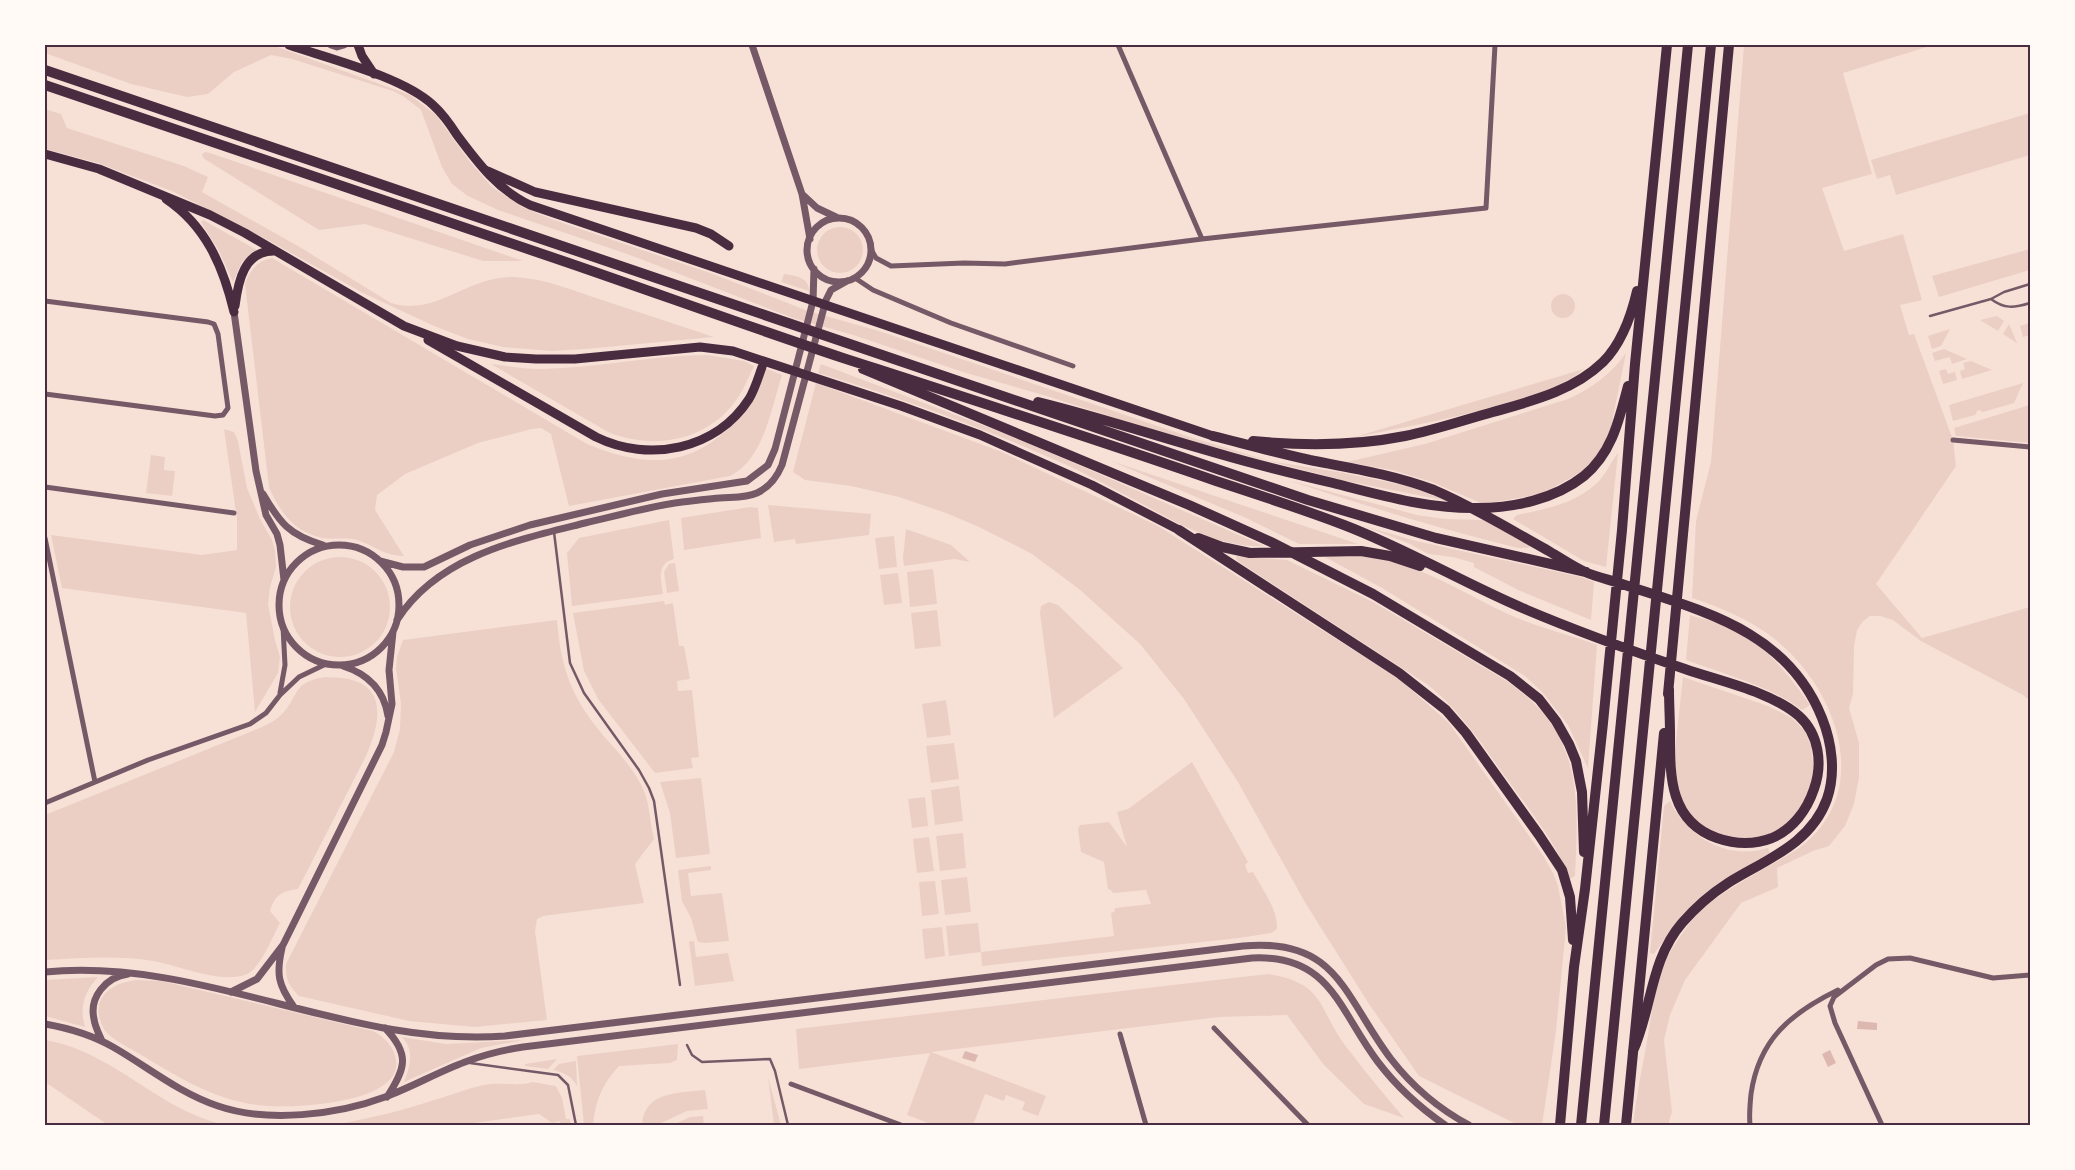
<svg xmlns="http://www.w3.org/2000/svg" width="2075" height="1170" font-family="'IBM Plex Serif',serif">
  <style>
    .green { fill: #ebcfc5 }
    .water { fill: #dcb8b0 }
    .lines { fill: none; stroke-linecap: round; stroke-linejoin: round }
    .service { stroke: #755966; stroke-width: 2.5 }
    .minor { stroke: #755966; stroke-width: 5 }
    .tertiary { stroke: #755966; stroke-width: 7 }
    .trunk { stroke: #4a2c40; stroke-width: 9 }
    .motorway { stroke: #4a2c40; stroke-width: 10 }
    .neatline { fill: none; stroke: #4a2c40; stroke-width: 2 }
  </style>
  <rect width="100%" height="100%" fill="#f7e1d7"/>
  <path class="green" d="M45,45H272L410,95L436,115L470,162L492,187L522,207L554,220L713,274L808,311L879,331L1193,438L1270,461L1344,473L1412,487L1448,501L1346,481L1168,435L1050,397L963,372L853,335L793,318L630,255L498,210L468,196L452,184L442,167L421,110L403,96L393,91L292,59L271,55L234,72L208,94L187,97L131,84L45,53Z
    M1744,45H1933L1843,73L1872,174L1822,188L1844,251L1903,234L1922,300L1900,305L1909,335L1914,334L1953,440L1956,466L1876,584L1922,638L2030,607V701L2023,695L1921,641L1893,620L1880,616H1870L1863,621L1857,630L1854,646L1853,694L1849,708L1859,743V777L1854,804L1845,826L1829,846L1813,851L1777,868L1778,887L1741,903L1685,980L1670,1015L1664,1040L1672,1112L1668,1125H1633C1636,1099 1641,1073 1646,1047C1652,1015 1654,977 1672,949C1682,934 1693,916 1707,905C1725,891 1745,880 1765,868C1779,860 1796,852 1809,840C1872,781 1833,686 1776,640C1751,620 1722,608 1692,598L1696,521L1711,462Z
    M45,109L61,114L67,128L184,166L208,177L202,192L298,246L391,303C437,317 466,276 514,277C544,278 574,291 602,300C639,312 677,325 714,337L585,349L551,351L503,347L468,339L434,326L363,293L266,239L174,192L98,163L45,149Z
    M2030,113V155L1896,195L1890,175L1877,179L1871,160Z
    M205,152L210,153L523,261H483L365,224L319,230L203,158L202,154Z
    M203,220L257,250L242,262L233,282L219,251L201,222Z
    M817 250a23 23 0 1 1 46 0a23 23 0 1 1-46 0Z
    M2030,249V270L1939,297L1932,276Z
    M272,258L587,444C641,466 685,470 730,427C748,409 758,393 765,368L782,375C771,409 764,459 730,476L569,506L551,434L541,428L532,429L478,443L405,474L377,495L375,510L404,556C384,556 375,546 357,540C345,537 334,540 322,538C294,532 279,511 269,487L245,284C250,270 257,261 272,258Z
    M784,274C796,276 809,277 809,291L781,282Z
    M1551 306a12 12 0 1 1 24 0a12 12 0 1 1-24 0Z
    M1997,316L2004,321L1998,331L1980,320Z
    M2030,323V335L2023,337L2020,326Z
    M2009,324L2017,343L2003,334Z
    M1950,329L1941,346L1932,349L1928,336Z
    M1944,349L1967,359L1952,364L1950,357L1935,361L1932,353Z
    M1626,353L1610,432L1597,456L1581,472L1547,491L1536,495L1483,504L1432,482L1392,470L1347,462L1425,444L1568,399C1591,389 1611,374 1626,353Z
    M708,355L744,361L754,366C748,378 743,392 734,403C704,442 652,450 608,432L491,364C507,366 524,369 541,369C597,368 652,355 708,355Z
    M1971,361L1992,370L1962,379L1960,371L1965,369L1963,363Z
    M821,364L1014,437L1264,546C1215,548 1173,520 1131,498C1103,483 1075,468 1046,456C972,424 896,396 818,373Z
    M1584,369C1561,389 1529,396 1500,405C1451,419 1401,428 1351,438Z
    M1946,369L1948,374L1955,372L1957,380L1943,384L1939,371Z
    M816,383L1002,452L1158,526L1399,679L1449,723L1544,857L1553,873L1558,886L1566,927L1556,1031L1542,1125H1518L1419,1076L1369,1004L1306,904L1238,782L1184,699L1140,644L1079,589L1032,554L979,527L946,513L899,497L851,486L805,480L793,472Z
    M2023,383L2014,403L1983,412L1978,410L1975,415L1953,421L1949,405Z
    M2030,405V443L1956,436L1954,428Z
    M224,429L234,432L238,441L247,488L260,519L272,540L275,550L276,567L270,587L268,604L275,640L280,657L278,673L255,712L246,613L62,588L51,535L202,555L237,550V519Z
    M1618,453L1606,567L1584,561L1513,519L1517,515C1545,509 1574,504 1596,484C1606,475 1610,463 1618,453Z
    M151,455L165,457L164,470L175,471L172,496L146,493Z
    M1111,461L1358,544H1299L1246,518Z
    M1287,480L1417,515L1445,519L1486,520L1530,546L1528,548H1518C1439,529 1363,505 1287,480Z
    M768,505L871,514L869,535L796,544L795,539L774,542Z
    M750,507L758,508L761,538L684,550L681,518Z
    M669,520L674,559C656,564 661,579 663,594L572,606L567,553L579,538Z
    M1364,526L1416,541L1581,577L1594,582L1591,620L1518,590L1474,567V563L1453,557L1428,554L1410,544Z
    M906,529L951,545L970,562L954,559L904,566L903,558Z
    M894,536L897,567L879,569L875,538Z
    M1338,555C1411,554 1454,590 1517,618C1543,629 1571,635 1597,645L1588,768L1568,725L1543,693L1525,676L1382,588L1325,557Z
    M1237,556L1287,560L1375,603L1505,680C1582,732 1579,793 1575,876L1570,879C1556,842 1530,811 1507,779C1483,746 1461,711 1428,685L1239,562L1236,559Z
    M290 607a50 50 0 1 1 100 0a50 50 0 1 1-100 0Z
    M675,563L679,591L667,593L664,572L669,564Z
    M933,569L937,604L910,607L907,572Z
    M898,573L902,603L884,605L880,575Z
    M664,601L665,605L673,603L679,646H684L690,679L677,681L678,691L692,690L699,757L691,758L693,768L655,773L598,699L584,671L573,613Z
    M1049,602L1058,605L1123,668L1054,718L1040,613L1041,606Z
    M937,610L941,646L915,649L911,613Z
    M1690,615C1702,619 1715,621 1727,626C1763,641 1788,674 1810,705L1802,710C1773,687 1721,673 1686,660Z
    M557,620C560,657 567,686 589,717C606,742 631,761 644,791C650,805 650,824 654,839L635,864L644,903L543,916L537,919L535,931L547,1020L475,1027L409,1021L299,996C289,986 285,979 286,964L394,752L400,729L401,704L396,668L397,657L403,640Z
    M325,677C334,678 344,677 352,680C390,690 377,731 366,756L298,889C282,891 275,895 270,911L280,923C273,936 260,969 247,974C222,985 178,965 153,961C118,955 79,958 45,960V815L250,732C261,727 274,723 282,714C300,695 292,682 325,677Z
    M1683,677L1768,706L1792,718L1805,731L1811,746L1814,773L1806,803L1788,824L1770,835L1751,839L1726,837L1699,824L1689,813L1682,803L1673,768Z
    M946,700L951,735L927,738L922,704Z
    M954,743L959,779L931,783L926,746Z
    M1192,762L1248,862L1245,865L1248,873L1253,872C1262,889 1278,909 1277,929L1271,933L1239,938L982,966L981,952L949,956L946,926L978,923L981,952L1114,936L1111,913L1114,912L1115,908L1151,904L1146,890L1113,893L1111,890L1108,889L1104,862L1081,852L1078,829L1080,825L1109,822L1127,847L1117,812L1128,809Z
    M701,778L710,854L676,858L670,813L660,782Z
    M959,786L963,821L935,825L931,790Z
    M925,797L928,826L912,828L908,799Z
    M1670,801C1687,837 1728,861 1768,848L1770,853L1734,874L1675,925L1654,954L1650,953L1664,806Z
    M963,833L966,868L940,871L936,836Z
    M929,837L934,871L917,873L913,839Z
    M711,866V870L688,873L691,896L722,893L729,941L706,943L698,942L691,918L682,901L678,870Z
    M967,877L971,912L945,915L941,880Z
    M935,881L939,914L922,916L919,882Z
    M942,927L945,956L925,959L922,929Z
    M694,941L696,957L728,953L734,981L695,986L689,942Z
    M1268,974C1328,984 1317,1010 1348,1049C1366,1073 1385,1095 1404,1118L1364,1104L1324,1065L1287,1015L1219,1017L931,1052L1046,1096L1038,1116L1022,1110L1025,1102L1006,1095L1004,1101L985,1094L973,1125H933L907,1115L930,1053L799,1069L796,1029Z
    M98,977C85,991 79,1007 85,1027L45,1016V980Z
    M137,980L161,981L204,991L373,1031C385,1037 394,1047 396,1060C403,1103 297,1108 269,1106C223,1104 182,1080 143,1056C130,1048 116,1042 105,1031C88,1002 107,983 137,980Z
    M402,1037L446,1044L524,1040L481,1048L404,1082C410,1066 415,1051 402,1037Z
    M45,1040C116,1052 159,1112 227,1125H108L45,1082Z
    M678,1044L677,1060L670,1063L619,1066C602,1085 596,1099 593,1125H584L577,1056Z
    M557,1059L548,1069L525,1066V1064Z
    M576,1061L577,1086C571,1075 564,1073 553,1070L559,1064Z
    M768,1077L781,1125H774Z
    M532,1082L556,1086L562,1098L566,1119H570L571,1125H560V1121L552,1123L539,1114L474,1123L472,1125H333C367,1119 401,1111 434,1100C453,1095 470,1087 490,1084C501,1083 523,1086 532,1082Z
    M705,1090L708,1109L687,1111L657,1125H634L642,1124C645,1091 679,1093 705,1090Z
    M703,1116L704,1125H673L690,1117Z"/>
  <path class="water" d="M1858,1021L1877,1023V1030L1857,1029Z
    M1830,1050L1836,1063L1828,1067L1822,1054Z
    M965,1051L978,1055L975,1062L962,1058Z"/>
  <g class="lines">
    <path class="service" d="M2030,284L2004,292L1991,299C2004,309 2014,308 2030,303
      M1930,316L1991,299
      M554,532L570,663L584,693L639,770L649,788L654,801L680,985
      M687,1045L692,1055L702,1062L770,1059L775,1071L788,1125
      M470,1063L558,1075L568,1085L576,1125"/>
    <path class="minor" d="M1118,45L1202,239
      M871,245L872,251L876,258L891,266L964,263L1005,264L1202,239L1486,208L1495,45
      M855,278L873,290L951,323L1073,366
      M45,301L208,322L214,324L218,334L228,408L223,415L215,416L45,394
      M1953,440L2030,447
      M45,487L234,513
      M45,538L95,782
      M280,693L285,665L283,627
      M45,803L148,760L250,724L266,713L280,695L299,677L326,664
      M1214,1028L1308,1125
      M1120,1034L1146,1125
      M791,1084L901,1125
      M1750,1125C1749,1115 1750,1104 1751,1094C1759,1039 1791,1013 1838,990
      M1882,1125L1835,1023L1830,1006L1834,997L1876,965L1888,959L1910,958L1993,978L2030,975"/>
    <path class="tertiary" d="M331,45L337,47L344,45
      M752,45L802,194L810,239
      M802,194L817,208L836,217
      M807 250a32 32 0 1 1 64 0a32 32 0 1 1-64 0Z
      M234,312L256,471L266,515L277,534L280,545L284,580
      M263,494C280,523 289,535 323,545
      M279 605a60 60 0 1 1 120 0a60 60 0 1 1-120 0Z
      M380,561L403,567H424L470,545L530,525L662,494L747,481L768,465L775,449L813,301L814,269
      M397,620C438,556 517,540 585,523C615,516 644,508 675,503C690,501 705,499 720,498C732,497 746,498 757,493C770,487 777,477 782,465L826,300L831,290L847,281
      M343,666C368,674 384,690 388,716
      M282,948C276,974 278,985 294,1007
      M45,972C203,957 348,1048 505,1036L1243,946C1338,937 1344,997 1391,1059C1412,1086 1439,1109 1469,1125
      M231,992L257,979L283,945L382,745L386,732L392,704L389,670L393,632
      M45,1024C68,1028 92,1035 113,1047C148,1067 179,1093 218,1106C267,1123 337,1115 385,1097C412,1087 438,1072 465,1062C483,1055 503,1050 523,1047L1252,958C1331,954 1339,1011 1378,1062C1397,1087 1419,1107 1445,1125
      M385,1028C410,1054 406,1068 387,1097
      M102,1041C99,1034 95,1027 94,1019C89,997 106,977 128,974"/>
    <path class="trunk" d="M289,45C330,59 403,77 433,105C443,114 450,124 457,135C478,163 498,190 530,205L1213,436
      M358,45L362,56L374,74
      M45,154L99,169L210,215L245,233L404,326L457,346L505,357L536,359H575L700,347L733,351L901,406L980,435L1092,485L1179,530
      M488,171L535,192L696,228L711,234L729,246
      M166,199C206,226 223,266 234,312
      M235,306C238,282 244,250 275,251
      M428,340L596,437C649,463 716,450 749,399C755,389 758,378 762,367"/>
    <path class="motorway" d="M45,70L1308,500L1436,538L1586,572
      M45,85C219,144 393,203 566,262C659,294 750,327 843,358C967,398 1092,438 1216,481C1259,495 1302,509 1344,525C1407,549 1465,584 1527,610C1579,632 1632,651 1685,669C1719,681 1772,692 1799,716C1819,734 1823,764 1814,789C1807,810 1793,829 1772,838C1754,845 1734,844 1717,838C1669,821 1670,775 1670,734C1670,719 1669,704 1669,689
      M863,369L1189,505L1271,542L1373,594L1510,676L1539,699L1556,721L1569,744L1576,761L1582,792L1584,852
      M1038,402C1099,417 1159,437 1220,454C1257,465 1295,474 1333,483C1380,495 1428,509 1477,508C1514,508 1555,499 1584,476C1612,453 1619,420 1628,386
      M1213,436C1245,444 1278,453 1310,460C1351,468 1395,475 1434,490C1474,507 1509,529 1547,550C1559,557 1572,566 1585,572C1597,577 1610,580 1622,584C1702,611 1787,630 1822,718C1832,743 1836,773 1827,799C1811,844 1765,860 1728,883C1711,894 1695,908 1682,923C1650,960 1652,1009 1633,1051
      M1253,441C1304,446 1355,446 1405,436C1435,430 1464,420 1493,412C1532,401 1573,391 1603,362C1622,343 1631,317 1637,291
      M1179,530L1399,673L1446,710L1466,733L1539,835L1562,870L1570,897L1573,940
      M1198,538L1222,547L1250,553L1361,551L1390,556L1420,566
      M1668,694L1729,45
      M1560,1125L1574,967L1585,889L1603,723L1622,530L1635,364L1667,45
      M1581,1125L1688,45
      M1604,1125L1711,45
      M1626,1125L1664,733"/>
  </g>
  <rect width="2075" height="1170" fill="none" stroke="#fffaf5" stroke-width="92"/>
  <rect x="46" y="46" width="1983" height="1078" class="neatline"/>
</svg>
